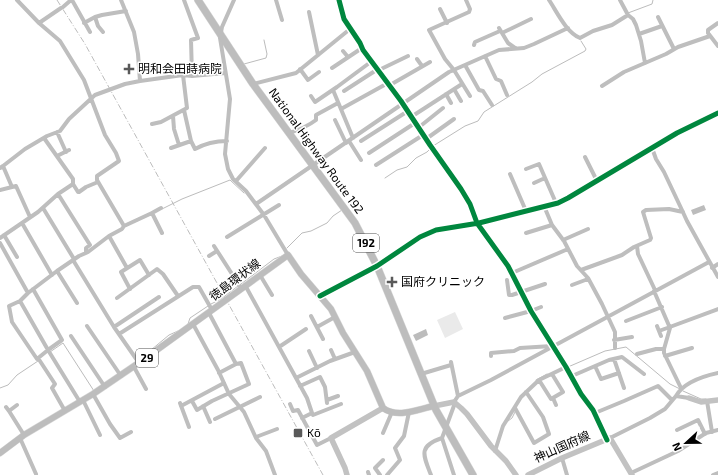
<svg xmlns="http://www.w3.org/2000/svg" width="718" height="475" font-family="'Exo 2','Noto Sans JP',sans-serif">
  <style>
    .green { fill: #eaeaea }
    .water { fill: #bcbcbc }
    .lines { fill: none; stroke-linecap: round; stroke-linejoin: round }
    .stream { stroke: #bcbcbc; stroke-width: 1 }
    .primary-casing { stroke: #dbdbdb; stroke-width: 7 }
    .highway-casing { stroke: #dbdbdb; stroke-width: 8 }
    .street { stroke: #bebebe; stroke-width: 4 }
    .secondary { stroke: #c2c2c2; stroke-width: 5.5 }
    .primary { stroke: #bdbdbd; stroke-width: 6 }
    .highway { stroke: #bdbdbd; stroke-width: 7 }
    .rail { stroke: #bdbdbd; stroke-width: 1; stroke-dasharray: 6 2 1 2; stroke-linecap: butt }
    .cycleway-casing { stroke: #fff; stroke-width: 8 }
    .cycleway { stroke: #00873e; stroke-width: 5 }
    .poi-dot { fill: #595959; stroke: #fff; stroke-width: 1.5 }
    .labels { text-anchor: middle; stroke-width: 3; stroke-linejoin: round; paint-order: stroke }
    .shield { fill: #fff; stroke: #4c4c4c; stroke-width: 1 }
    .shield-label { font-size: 11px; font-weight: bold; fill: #000 }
    .poi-label { font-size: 12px; fill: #000; stroke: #fff; text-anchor: start }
    .street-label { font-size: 12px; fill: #000; stroke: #fff }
  </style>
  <rect width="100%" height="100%" fill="#fff"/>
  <path class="green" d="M455,312L463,329L445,338L437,320Z"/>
  <path class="water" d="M704,205L706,210L693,215L691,210Z
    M426,329L428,335L416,341L413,335Z"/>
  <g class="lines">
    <path class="stream" d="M628,13L652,4L653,0
      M244,64L266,58L267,54L264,40
      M433,146L465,126L478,121L484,112L532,82L542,74L585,51L586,49L581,41
      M385,178L397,170L407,167L416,158L427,152L430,149
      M162,209L182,199L230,180L244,193
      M287,248L302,233L311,231L327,223L333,216L342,210
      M241,284L274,259L282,256
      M211,304L221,299L238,286
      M188,324L190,318L208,306
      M50,352L63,343L94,391
      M145,355L169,335L178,331
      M568,367L605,351L626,347L670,384L680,389
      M536,380L547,374
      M0,388L8,385L17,375L38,361
      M683,391L701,399H706
      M508,421L512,418L515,412"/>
    <g class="primary-casing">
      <path id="primary" d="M0,453L24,435L93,394L143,360L288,255L301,274L331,309L343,333L367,371L383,408C398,419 418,409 434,406"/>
    </g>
    <g class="highway-casing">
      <path id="highway" d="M198,0L253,84L355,223L377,266L436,410L473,475"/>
    </g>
    <path class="street" d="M17,0L39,23
      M72,0L90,32
      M121,0L134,32L138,54L140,81
      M184,0L198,38L191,40L192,76
      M234,0L222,27L220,38L230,99L225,154L228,169L233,179L246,191L264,215L288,255
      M276,0L282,20
      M339,0L344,19L360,43L363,50L401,101L430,145L461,189L470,204L477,223L508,266L531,311L566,367L581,394L593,410L607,440
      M466,0L470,9L469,12L429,30L445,59L454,70L470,96
      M549,0C557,12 566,32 580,38L593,31L612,25L628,15
      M620,0L628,15L633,19L636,25L641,41L645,63
      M63,7L71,0
      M61,8L39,23L60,41L84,80L105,135L116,153L119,161L97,176V180L124,226
      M440,9L447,23
      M309,12L318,55
      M95,17L102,15L126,11
      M658,17L674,49
      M84,23L95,17L98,26L103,32
      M718,23L708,30V33L718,46
      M499,28L508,43L515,48
      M502,33L531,19
      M639,34L662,26
      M474,45L475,42L500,31
      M343,51L348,57
      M485,56L496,79L501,81L507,95
      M417,59L422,66
      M465,65L479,90L483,91L492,105
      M332,68L362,48
      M300,69L308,80L319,72
      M379,70L408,56
      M253,84L296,73L350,29
      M390,85L430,62
      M602,86L624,72L666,54L678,47L710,36
      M454,89L461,101
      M333,90L353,138
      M344,91L378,69
      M446,94L451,103
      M311,96L315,102L337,87L372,61
      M341,109L388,83
      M184,110L191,141L195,149C204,144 217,141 227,141
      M173,116L174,129L179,145
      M411,117L462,84
      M335,120L346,143
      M152,124L161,122L187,108L183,75
      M418,128L443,108
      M57,132L66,152
      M289,133C299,130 308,126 316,120V115L338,103
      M44,138L73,179V184
      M426,139L454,119
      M349,141L361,160
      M361,141L408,111
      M171,148L191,141
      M652,148L656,159L664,172L681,208L687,221L718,277
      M369,153L415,123
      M57,156L69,150
      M585,157L597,181
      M376,165L423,135
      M3,166L25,149L47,136L60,131L69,119L95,95L125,84L140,81L183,75L192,76L225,73
      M0,168L3,166L12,187
      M526,169L539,164L556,203
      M510,174L526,211
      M236,181L265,148
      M534,183L545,178
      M0,190L16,186L30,217
      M58,194L73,184L78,192H79L86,187L98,182
      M256,204L449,72L499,50L524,48L534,44L568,28
      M544,206L552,225L564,241L577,266L588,278L602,304L615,332V348
      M43,208L74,259
      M152,213L161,208
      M22,223L52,275
      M526,233L552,225
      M4,235L17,257
      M109,236L127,268
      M227,237L279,205
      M0,238L38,212L58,194L90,245L86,248V253
      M563,240L588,229
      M0,243L28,293L20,301L9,306L12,322L37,359L48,350L80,402
      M214,246L241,288
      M637,246L638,254L655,290
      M209,256L217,251
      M73,260L114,327L139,363
      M712,268L718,264
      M581,270L622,255L634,247L650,240L651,238L643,212L646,210L669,209L683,212
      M57,271L77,303
      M512,273L568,249
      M260,275L272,295
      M507,280L509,295H512L545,284
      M245,285L307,398L312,413L302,418
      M572,285L588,279
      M130,289L121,272L140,260L149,275
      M654,291L670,328L664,349V353L681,388
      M28,293L57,271L79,256L88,252L109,236L122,229L124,226L152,213L162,233
      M320,296L377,266L420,237L436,230L479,223L558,203L568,198L677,133L718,113
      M117,298L157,269L163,274L178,296
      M20,301L48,350L62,340L33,289
      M209,313L236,364L219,373
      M311,316L323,339
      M505,318L531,311L541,307
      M626,321L662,307
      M193,324L218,370L229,394L244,412L256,438L266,451L275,475
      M87,326L121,376
      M657,326L661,336
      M114,327L159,297
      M317,327L335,317
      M659,331L718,309
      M119,334L193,287H199L212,310
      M71,336L105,387
      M614,340L632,337
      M279,347L306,329
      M331,350L335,359
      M309,351L317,368
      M637,354L656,349H664
      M491,356V353L514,351L520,348L552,346
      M665,356L692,348
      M38,358L55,384L52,388L65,411
      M614,359L624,388
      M451,362L458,396L454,402
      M595,366L601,379L619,373
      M134,367L146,389
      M421,374L451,365
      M572,376L609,360L622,357L644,374
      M296,378L330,361L355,352
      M539,380L551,399L563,392L552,374
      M300,386L320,377L325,387L327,403
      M93,394L110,424L120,438L131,432
      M458,396L491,380L709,262
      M676,396C684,382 704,376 718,373
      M553,398L556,405
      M83,400L100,435
      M327,400L338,396
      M192,401L197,410L212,401L249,384L241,363L236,364
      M707,401L712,432
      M180,403L189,427
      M290,404L293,411L298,410L317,445L331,438
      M181,406L224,383
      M203,406L210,422
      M6,407L9,411L17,405
      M515,408L534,443L549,434L543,417L526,392
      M9,411L24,435
      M595,413L624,401L658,386L672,400
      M313,415L341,404
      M215,419L260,397
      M677,430L698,420L705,434
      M383,433L392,412
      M256,437L277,429
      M20,438L36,474
      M442,438L454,475
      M610,438L650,418L665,409L676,396L689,398
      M495,451L503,426L521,397L539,380L566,367
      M562,458L567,475
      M368,472L369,475
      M631,473L678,451L706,433L718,430
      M380,475L375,468L383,460
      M387,475L400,460L395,448L404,436L409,412
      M431,475C423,455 418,446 442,438L455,403
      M713,475L718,473"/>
    <path class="secondary" d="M689,398L701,402L718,400
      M434,406L454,402L461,408L467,414L491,446L506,461L516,475
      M347,475L345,468L331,438L383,408
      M528,475L562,458L610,438L632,475"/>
    <use href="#primary" class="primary"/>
    <use href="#highway" class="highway"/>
    <path class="rail" d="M57,0L85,44L323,475"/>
    <g class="cycleway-casing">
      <path id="cycleway" d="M339,0L344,19L360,43L363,50L401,101L430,145L461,189L470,204L477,223L508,266L531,311L566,367L581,394L593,410L607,440
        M320,296L377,266L420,237L436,230L479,223L558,203L568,198L677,133L718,113"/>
    </g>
    <use href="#cycleway" class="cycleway"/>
  </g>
  <g class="poi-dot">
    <path d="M127 63h4v4h4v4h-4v4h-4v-4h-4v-4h4z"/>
    <path d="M390 276h4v4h4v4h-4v4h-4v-4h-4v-4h4z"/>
    <rect x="293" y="428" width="10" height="10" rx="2"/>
  </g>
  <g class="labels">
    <g class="shield">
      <rect x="353" y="234" width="26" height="18" rx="3"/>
      <rect x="136" y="349" width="22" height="18" rx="3"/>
    </g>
    <g class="shield-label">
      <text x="366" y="247">192</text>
      <text x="147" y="362">29</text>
    </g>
    <g class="poi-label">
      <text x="138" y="73">明和会田蒔病院</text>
      <text x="401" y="286">国府クリニック</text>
      <text x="307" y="437">Kō</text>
    </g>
    <g class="street-label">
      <text transform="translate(316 151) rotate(54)" y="4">National Highway Route 192</text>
      <text transform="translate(235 280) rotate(-37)" y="4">徳島環状線</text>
      <text transform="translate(562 447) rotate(-24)" y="4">神山国府線</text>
    </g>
  </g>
  <g transform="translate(686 443) rotate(248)" stroke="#ffffff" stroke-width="3" paint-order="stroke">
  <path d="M0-3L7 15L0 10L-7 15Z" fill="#000000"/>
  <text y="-6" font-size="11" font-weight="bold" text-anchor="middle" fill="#000000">N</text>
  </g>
</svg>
